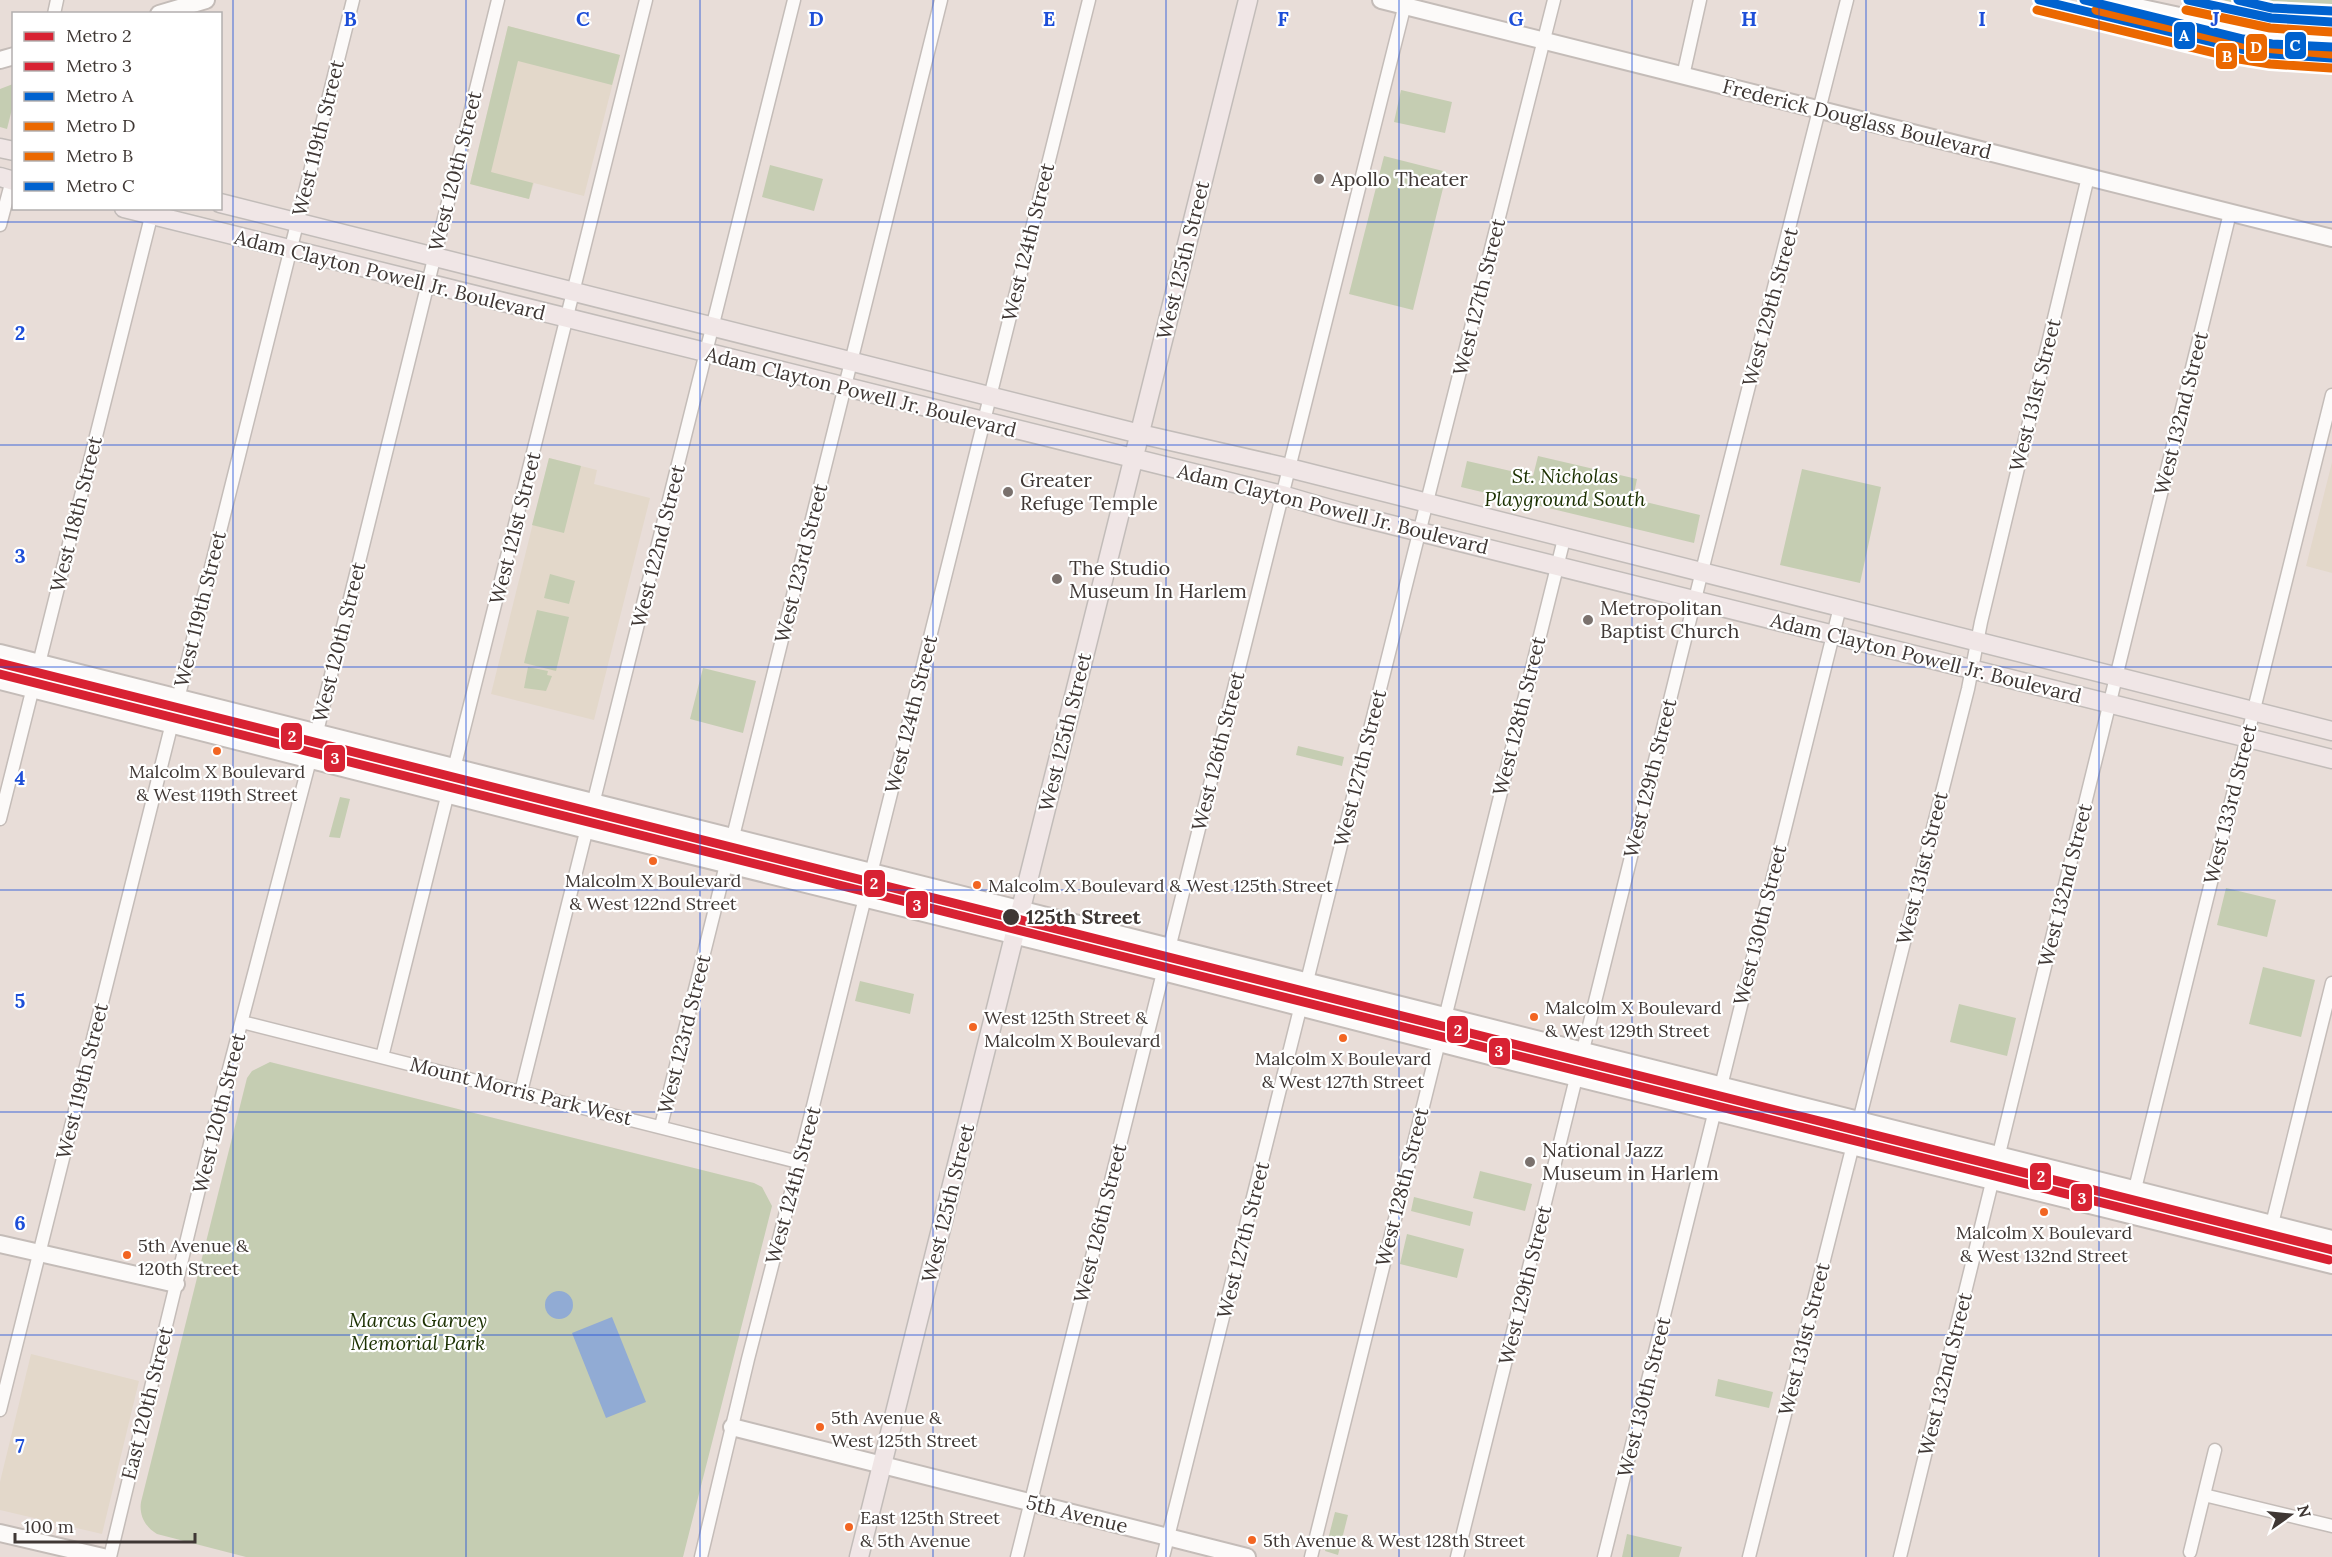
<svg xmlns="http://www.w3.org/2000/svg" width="2332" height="1557" font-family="Lora,serif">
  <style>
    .education { fill: #e3d8ca }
    .green { fill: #c5cdb2 }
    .water { fill: #91abd4 }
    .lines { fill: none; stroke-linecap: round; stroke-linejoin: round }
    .street-casing { stroke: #c4bcb8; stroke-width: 15 }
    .secondary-casing { stroke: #c4bcb8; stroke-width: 20 }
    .primary-casing { stroke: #c2bcb9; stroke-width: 21 }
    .street { stroke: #fcfaf9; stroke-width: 12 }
    .secondary { stroke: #fcfaf9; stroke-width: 16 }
    .primary { stroke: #f0e6e6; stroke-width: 18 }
    .metro-1-casing { stroke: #fff; stroke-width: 14 }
    .metro-2-casing { stroke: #fff; stroke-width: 14 }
    .metro-3-casing { stroke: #fff; stroke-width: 14 }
    .metro-4-casing { stroke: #fff; stroke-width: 14 }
    .metro-5-casing { stroke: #fff; stroke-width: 14 }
    .metro-6-casing { stroke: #fff; stroke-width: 14 }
    .metro-1 { stroke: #d82233; stroke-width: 9 }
    .metro-2 { stroke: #d82233; stroke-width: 9 }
    .metro-3 { stroke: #0062cf; stroke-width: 9 }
    .metro-4 { stroke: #eb6800; stroke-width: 9 }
    .metro-5 { stroke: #eb6800; stroke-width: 9 }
    .metro-6 { stroke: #0062cf; stroke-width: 9 }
    .grid { fill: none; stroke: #1d4ed8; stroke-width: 1.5; stroke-opacity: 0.55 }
    .poi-dot { fill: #7a716d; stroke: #fff; stroke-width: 2 }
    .bus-dot { fill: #f26522; stroke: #fff; stroke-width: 2 }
    .stop-dot { fill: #3f3734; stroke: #fff; stroke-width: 2 }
    .labels { text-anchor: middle; stroke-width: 4.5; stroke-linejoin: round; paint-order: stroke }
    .bus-label { font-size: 18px; fill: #3f3734; stroke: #fff; text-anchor: start }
    .street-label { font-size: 20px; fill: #3f3734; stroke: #fff }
    .poi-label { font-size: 20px; fill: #3f3734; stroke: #fff; text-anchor: start }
    .park-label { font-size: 20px; font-style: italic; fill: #1b3000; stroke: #fff }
    .stop-label { font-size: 20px; font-weight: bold; fill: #3f3734; stroke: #fff; text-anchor: start }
    .grid-label { font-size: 20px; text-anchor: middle; font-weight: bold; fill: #1d4ed8; stroke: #fff; stroke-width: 4.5; stroke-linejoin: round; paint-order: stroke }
    .line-badge { stroke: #fff; stroke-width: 2 }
    .badge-label { font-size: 16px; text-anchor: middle; font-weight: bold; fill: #fff }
  </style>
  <rect width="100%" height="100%" fill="#e8ddd8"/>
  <path class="education" d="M508,26L620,55L584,196L534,183L529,199L470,184Z
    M549,458L597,470L594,484L650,498L594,720L491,694Z
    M2332,462V573L2306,566Z
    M31,1354L139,1381L102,1534L0,1510V1482Z"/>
  <path class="green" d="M2223,0H2332V15L2263,10Z
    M508,26L620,55L612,85L518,61L491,172L533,183L529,199L470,184Z
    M13,84V105L7,129L0,127V89Z
    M1401,90L1452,102L1445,133L1394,122Z
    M1384,156L1447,172L1413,310L1349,294Z
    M770,165L823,179L814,211L762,197Z
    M1538,456L1637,479L1633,499L1700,515L1694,543L1461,487L1467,461L1533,476Z
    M549,458L581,466L564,533L532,525Z
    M1802,469L1881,487L1860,583L1780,565Z
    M550,574L575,581L569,604L544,598Z
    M537,610L569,617L556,671L524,663Z
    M528,667L548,671L547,675L552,676L546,691L524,688Z
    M703,668L756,681L743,733L690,719Z
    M1298,746L1344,757L1342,766L1296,755Z
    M340,797L350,799L340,838L329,837Z
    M2226,888L2276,900L2267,937L2217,925Z
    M2263,967L2315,980L2301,1037L2249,1024Z
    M860,981L914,994L910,1014L855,1001Z
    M1959,1004L2016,1018L2007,1056L1950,1042Z
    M270,1062L754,1183L762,1187L772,1206L683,1557H246L157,1534C145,1527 139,1515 141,1502L247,1078L252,1071Z
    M1480,1171L1532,1184L1525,1211L1473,1198Z
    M1414,1197L1473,1212L1470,1226L1411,1211Z
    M1407,1234L1464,1249L1457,1278L1400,1264Z
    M1718,1379L1773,1392L1769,1408L1715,1396Z
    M1335,1512L1348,1515L1338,1555L1325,1551Z
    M1627,1534L1682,1547L1679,1557H1622Z"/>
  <path class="water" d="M545 1305a14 14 0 1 1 28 0a14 14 0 1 1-28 0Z
    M612,1317L646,1402L606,1418L572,1333Z"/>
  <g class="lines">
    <g class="street-casing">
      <path id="street" d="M54,14L57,0
        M1683,76L1700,0
        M0,225L12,180
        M0,819L153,209
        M242,1022L798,1162
        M382,1057L646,0
        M521,1092L794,0
        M661,1126L941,0
        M2129,1213L2332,395
        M2266,1248L2332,983
        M0,1410L353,0
        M2204,1495L2332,1526
        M2190,1552L2215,1450
        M110,1557L217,1115L310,760L498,0
        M701,1557L748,1359L804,1142L1089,0
        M1017,1557L1406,0
        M1163,1557L1415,549L1554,0
        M1311,1557L1564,539
        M1457,1557L1706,555L1847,0
        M1604,1557L1840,607
        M1749,1557L1968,689L1981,622L2088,177
        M1900,1557L2230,213"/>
    </g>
    <g class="secondary-casing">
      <path id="secondary" d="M1381,0L2332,238
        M2105,0L2212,23L2332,41
        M159,14L206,0
        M0,60L14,56
        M0,653L2332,1239
        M0,681L587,830L1163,972L1509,1061L2332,1265
        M0,1244L176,1284
        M732,1427L1247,1557
        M0,1533L103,1557"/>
    </g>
    <g class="primary-casing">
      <path id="primary" d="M0,148L14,151
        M0,177L14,181
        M220,203L1140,434L1289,468L2332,731
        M124,208L1282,495L1340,512L2332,759
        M859,1557L1248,0"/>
    </g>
    <use href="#street" class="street"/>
    <use href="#secondary" class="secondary"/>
    <use href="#primary" class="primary"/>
    <g class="metro-1-casing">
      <path id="metro-1" d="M0,663L2332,1250"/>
    </g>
    <g class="metro-2-casing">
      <path id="metro-2" d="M0,674L2329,1260"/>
    </g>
    <g class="metro-3-casing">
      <path id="metro-3" d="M2039,0L2241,49L2271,54L2332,58
        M2188,0L2271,18L2332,22"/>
    </g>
    <g class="metro-4-casing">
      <path id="metro-4" d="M2096,10L2253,47L2331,54"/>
    </g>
    <g class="metro-5-casing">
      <path id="metro-5" d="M2037,10L2239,59L2270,64L2331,68
        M2186,10L2270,28L2331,32"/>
    </g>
    <g class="metro-6-casing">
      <path id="metro-6" d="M2084,0L2243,39L2272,44L2332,47
        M2238,0L2272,8L2332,11"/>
    </g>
    <use href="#metro-1" class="metro-1"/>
    <use href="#metro-2" class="metro-2"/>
    <use href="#metro-3" class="metro-3"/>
    <use href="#metro-4" class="metro-4"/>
    <use href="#metro-5" class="metro-5"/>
    <use href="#metro-6" class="metro-6"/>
  </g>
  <path class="grid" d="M233,0V1557M466,0V1557M700,0V1557M933,0V1557M1166,0V1557M1399,0V1557M1632,0V1557M1866,0V1557M2099,0V1557M0,222H2332M0,445H2332M0,667H2332M0,890H2332M0,1112H2332M0,1335H2332"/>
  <g class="poi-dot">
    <circle cx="1319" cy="179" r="6"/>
    <circle cx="1008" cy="492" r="6"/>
    <circle cx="1057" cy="579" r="6"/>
    <circle cx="1588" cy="620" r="6"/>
    <circle cx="1530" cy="1162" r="6"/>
  </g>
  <g class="bus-dot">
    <circle cx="217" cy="751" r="5"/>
    <circle cx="653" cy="861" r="5"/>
    <circle cx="977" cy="885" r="5"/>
    <circle cx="1534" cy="1017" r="5"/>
    <circle cx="973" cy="1027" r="5"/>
    <circle cx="1343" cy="1038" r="5"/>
    <circle cx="2044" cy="1212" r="5"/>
    <circle cx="127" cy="1255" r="5"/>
    <circle cx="820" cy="1427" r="5"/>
    <circle cx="849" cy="1527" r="5"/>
    <circle cx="1252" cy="1540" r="5"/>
  </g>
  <circle class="stop-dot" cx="1011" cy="917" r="9"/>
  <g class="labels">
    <g class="bus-label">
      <text x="217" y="778" text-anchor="middle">Malcolm X Boulevard<tspan x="217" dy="23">&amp; West 119th Street</tspan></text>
      <text x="653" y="887" text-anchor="middle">Malcolm X Boulevard<tspan x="653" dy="23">&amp; West 122nd Street</tspan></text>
      <text x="988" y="892">Malcolm X Boulevard &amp; West 125th Street</text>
      <text x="1545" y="1014">Malcolm X Boulevard<tspan x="1545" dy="23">&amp; West 129th Street</tspan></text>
      <text x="984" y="1024">West 125th Street &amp;<tspan x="984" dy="23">Malcolm X Boulevard</tspan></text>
      <text x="1343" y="1065" text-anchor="middle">Malcolm X Boulevard<tspan x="1343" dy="23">&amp; West 127th Street</tspan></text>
      <text x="2044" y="1239" text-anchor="middle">Malcolm X Boulevard<tspan x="2044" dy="23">&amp; West 132nd Street</tspan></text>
      <text x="138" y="1252">5th Avenue &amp;<tspan x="138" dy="23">120th Street</tspan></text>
      <text x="831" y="1424">5th Avenue &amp;<tspan x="831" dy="23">West 125th Street</tspan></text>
      <text x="860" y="1524">East 125th Street<tspan x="860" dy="23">&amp; 5th Avenue</tspan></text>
      <text x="1263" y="1547">5th Avenue &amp; West 128th Street</text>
    </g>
    <g class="street-label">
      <text transform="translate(1857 119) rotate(14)" y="7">Frederick Douglass Boulevard</text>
      <text transform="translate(318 138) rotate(-76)" y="7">West 119th Street</text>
      <text transform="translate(455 171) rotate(-76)" y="7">West 120th Street</text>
      <text transform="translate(1028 242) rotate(-76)" y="7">West 124th Street</text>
      <text transform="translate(1183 260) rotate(-76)" y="7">West 125th Street</text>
      <text transform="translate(390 275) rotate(14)" y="7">Adam Clayton Powell Jr. Boulevard</text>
      <text transform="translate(1479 297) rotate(-76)" y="7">West 127th Street</text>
      <text transform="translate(1770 307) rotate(-75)" y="7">West 129th Street</text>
      <text transform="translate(861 392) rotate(14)" y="7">Adam Clayton Powell Jr. Boulevard</text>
      <text transform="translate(2035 395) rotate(-76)" y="7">West 131st Street</text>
      <text transform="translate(2181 413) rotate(-76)" y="7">West 132nd Street</text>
      <text transform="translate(1333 509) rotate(14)" y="7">Adam Clayton Powell Jr. Boulevard</text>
      <text transform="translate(76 514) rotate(-76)" y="7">West 118th Street</text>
      <text transform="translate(515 528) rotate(-76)" y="7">West 121st Street</text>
      <text transform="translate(658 546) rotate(-76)" y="7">West 122nd Street</text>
      <text transform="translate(801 563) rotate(-76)" y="7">West 123rd Street</text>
      <text transform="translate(200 609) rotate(-76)" y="7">West 119th Street</text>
      <text transform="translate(339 642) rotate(-76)" y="7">West 120th Street</text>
      <text transform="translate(1926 658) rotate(14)" y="7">Adam Clayton Powell Jr. Boulevard</text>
      <text transform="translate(911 714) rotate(-76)" y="7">West 124th Street</text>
      <text transform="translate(1519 716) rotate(-76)" y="7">West 128th Street</text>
      <text transform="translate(1065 732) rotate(-76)" y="7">West 125th Street</text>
      <text transform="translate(1218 751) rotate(-76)" y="7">West 126th Street</text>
      <text transform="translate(1360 768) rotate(-76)" y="7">West 127th Street</text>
      <text transform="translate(1650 778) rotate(-76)" y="7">West 129th Street</text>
      <text transform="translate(2230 804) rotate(-76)" y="7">West 133rd Street</text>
      <text transform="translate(1922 868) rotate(-76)" y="7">West 131st Street</text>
      <text transform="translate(2065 885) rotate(-76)" y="7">West 132nd Street</text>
      <text transform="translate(1760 925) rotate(-76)" y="7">West 130th Street</text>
      <text transform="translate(684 1034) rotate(-76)" y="7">West 123rd Street</text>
      <text transform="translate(82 1081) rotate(-76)" y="7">West 119th Street</text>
      <text transform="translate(521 1091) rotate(14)" y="7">Mount Morris Park West</text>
      <text transform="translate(219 1113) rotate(-76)" y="7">West 120th Street</text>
      <text transform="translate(793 1185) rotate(-75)" y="7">West 124th Street</text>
      <text transform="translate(1402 1187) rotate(-76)" y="7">West 128th Street</text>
      <text transform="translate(948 1203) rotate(-76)" y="7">West 125th Street</text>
      <text transform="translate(1100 1223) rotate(-76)" y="7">West 126th Street</text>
      <text transform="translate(1243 1240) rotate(-76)" y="7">West 127th Street</text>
      <text transform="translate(1525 1285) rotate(-76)" y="7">West 129th Street</text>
      <text transform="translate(1804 1339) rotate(-76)" y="7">West 131st Street</text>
      <text transform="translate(1945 1374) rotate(-76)" y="7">West 132nd Street</text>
      <text transform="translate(1644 1397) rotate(-76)" y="7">West 130th Street</text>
      <text transform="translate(147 1403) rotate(-76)" y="7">East 120th Street</text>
      <text transform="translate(1077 1514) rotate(14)" y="7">5th Avenue</text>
    </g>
    <g class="poi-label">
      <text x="1331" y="186">Apollo Theater</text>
      <text x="1020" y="487">Greater<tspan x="1020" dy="23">Refuge Temple</tspan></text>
      <text x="1069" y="575">The Studio<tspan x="1069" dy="23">Museum In Harlem</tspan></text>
      <text x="1600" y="615">Metropolitan<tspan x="1600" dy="23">Baptist Church</tspan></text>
      <text x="1542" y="1157">National Jazz<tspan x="1542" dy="23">Museum in Harlem</tspan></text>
    </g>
    <g class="park-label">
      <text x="1565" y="483">St. Nicholas<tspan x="1565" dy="23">Playground South</tspan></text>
      <text x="418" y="1327">Marcus Garvey<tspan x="418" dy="23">Memorial Park</tspan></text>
    </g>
    <g class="stop-label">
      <text x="1026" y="924">125th Street</text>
    </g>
  </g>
  <g class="grid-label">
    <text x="350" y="26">B</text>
    <text x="583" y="26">C</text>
    <text x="816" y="26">D</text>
    <text x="1049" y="26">E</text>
    <text x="1283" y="26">F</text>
    <text x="1516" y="26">G</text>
    <text x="1749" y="26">H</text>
    <text x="1982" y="26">I</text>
    <text x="2215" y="26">J</text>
    <text x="20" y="340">2</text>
    <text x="20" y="563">3</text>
    <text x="20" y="785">4</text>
    <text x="20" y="1008">5</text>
    <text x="20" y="1230">6</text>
    <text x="20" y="1453">7</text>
  </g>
  <g class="line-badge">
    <rect x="2173" y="21" width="23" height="29" rx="6" fill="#0062cf"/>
    <rect x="2284" y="31" width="23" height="29" rx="6" fill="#0062cf"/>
    <rect x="2245" y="33" width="23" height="29" rx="6" fill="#eb6800"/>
    <rect x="2215" y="42" width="23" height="28" rx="6" fill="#eb6800"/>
    <rect x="280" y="722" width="23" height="29" rx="6" fill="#d82233"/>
    <rect x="323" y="744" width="23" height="29" rx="6" fill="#d82233"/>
    <rect x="863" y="869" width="23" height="29" rx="6" fill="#d82233"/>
    <rect x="905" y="890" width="24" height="29" rx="6" fill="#d82233"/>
    <rect x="1446" y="1015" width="23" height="29" rx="6" fill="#d82233"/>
    <rect x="1488" y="1037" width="23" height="29" rx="6" fill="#d82233"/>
    <rect x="2029" y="1162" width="23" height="29" rx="6" fill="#d82233"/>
    <rect x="2070" y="1183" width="23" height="29" rx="6" fill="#d82233"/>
  </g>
  <g class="badge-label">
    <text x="2184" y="41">A</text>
    <text x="2295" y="51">C</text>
    <text x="2256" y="53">D</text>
    <text x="2227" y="62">B</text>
    <text x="292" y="742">2</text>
    <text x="335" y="764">3</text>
    <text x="874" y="889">2</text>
    <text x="917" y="911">3</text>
    <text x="1458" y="1036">2</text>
    <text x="1499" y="1057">3</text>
    <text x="2041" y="1182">2</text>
    <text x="2082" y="1204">3</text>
  </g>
  <rect x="12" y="12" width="210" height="198" fill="#ffffff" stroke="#b2afae" stroke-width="1.5"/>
  <rect x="24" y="32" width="30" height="9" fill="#d82233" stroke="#b2afae" stroke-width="1.5"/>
  <text x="66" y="42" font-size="18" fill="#3f3734">Metro 2</text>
  <rect x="24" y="62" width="30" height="9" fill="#d82233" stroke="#b2afae" stroke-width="1.5"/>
  <text x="66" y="72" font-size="18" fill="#3f3734">Metro 3</text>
  <rect x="24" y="92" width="30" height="9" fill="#0062cf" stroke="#b2afae" stroke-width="1.5"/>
  <text x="66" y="102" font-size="18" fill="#3f3734">Metro A</text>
  <rect x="24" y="122" width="30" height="9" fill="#eb6800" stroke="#b2afae" stroke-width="1.5"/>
  <text x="66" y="132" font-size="18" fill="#3f3734">Metro D</text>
  <rect x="24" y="152" width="30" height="9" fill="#eb6800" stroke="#b2afae" stroke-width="1.5"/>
  <text x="66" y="162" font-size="18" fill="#3f3734">Metro B</text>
  <rect x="24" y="182" width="30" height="9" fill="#0062cf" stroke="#b2afae" stroke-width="1.5"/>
  <text x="66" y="192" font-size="18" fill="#3f3734">Metro C</text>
  <g transform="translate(2290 1515) rotate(75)" stroke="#ffffff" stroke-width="4.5" paint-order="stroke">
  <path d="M0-4.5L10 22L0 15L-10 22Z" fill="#3f3734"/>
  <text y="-9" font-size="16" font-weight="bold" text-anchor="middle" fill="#3f3734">N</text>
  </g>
  <path d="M15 1533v9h180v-9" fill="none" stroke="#3f3734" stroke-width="3"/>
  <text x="24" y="1533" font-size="18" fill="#3f3734" stroke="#ffffff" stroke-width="4.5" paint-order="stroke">100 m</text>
</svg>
